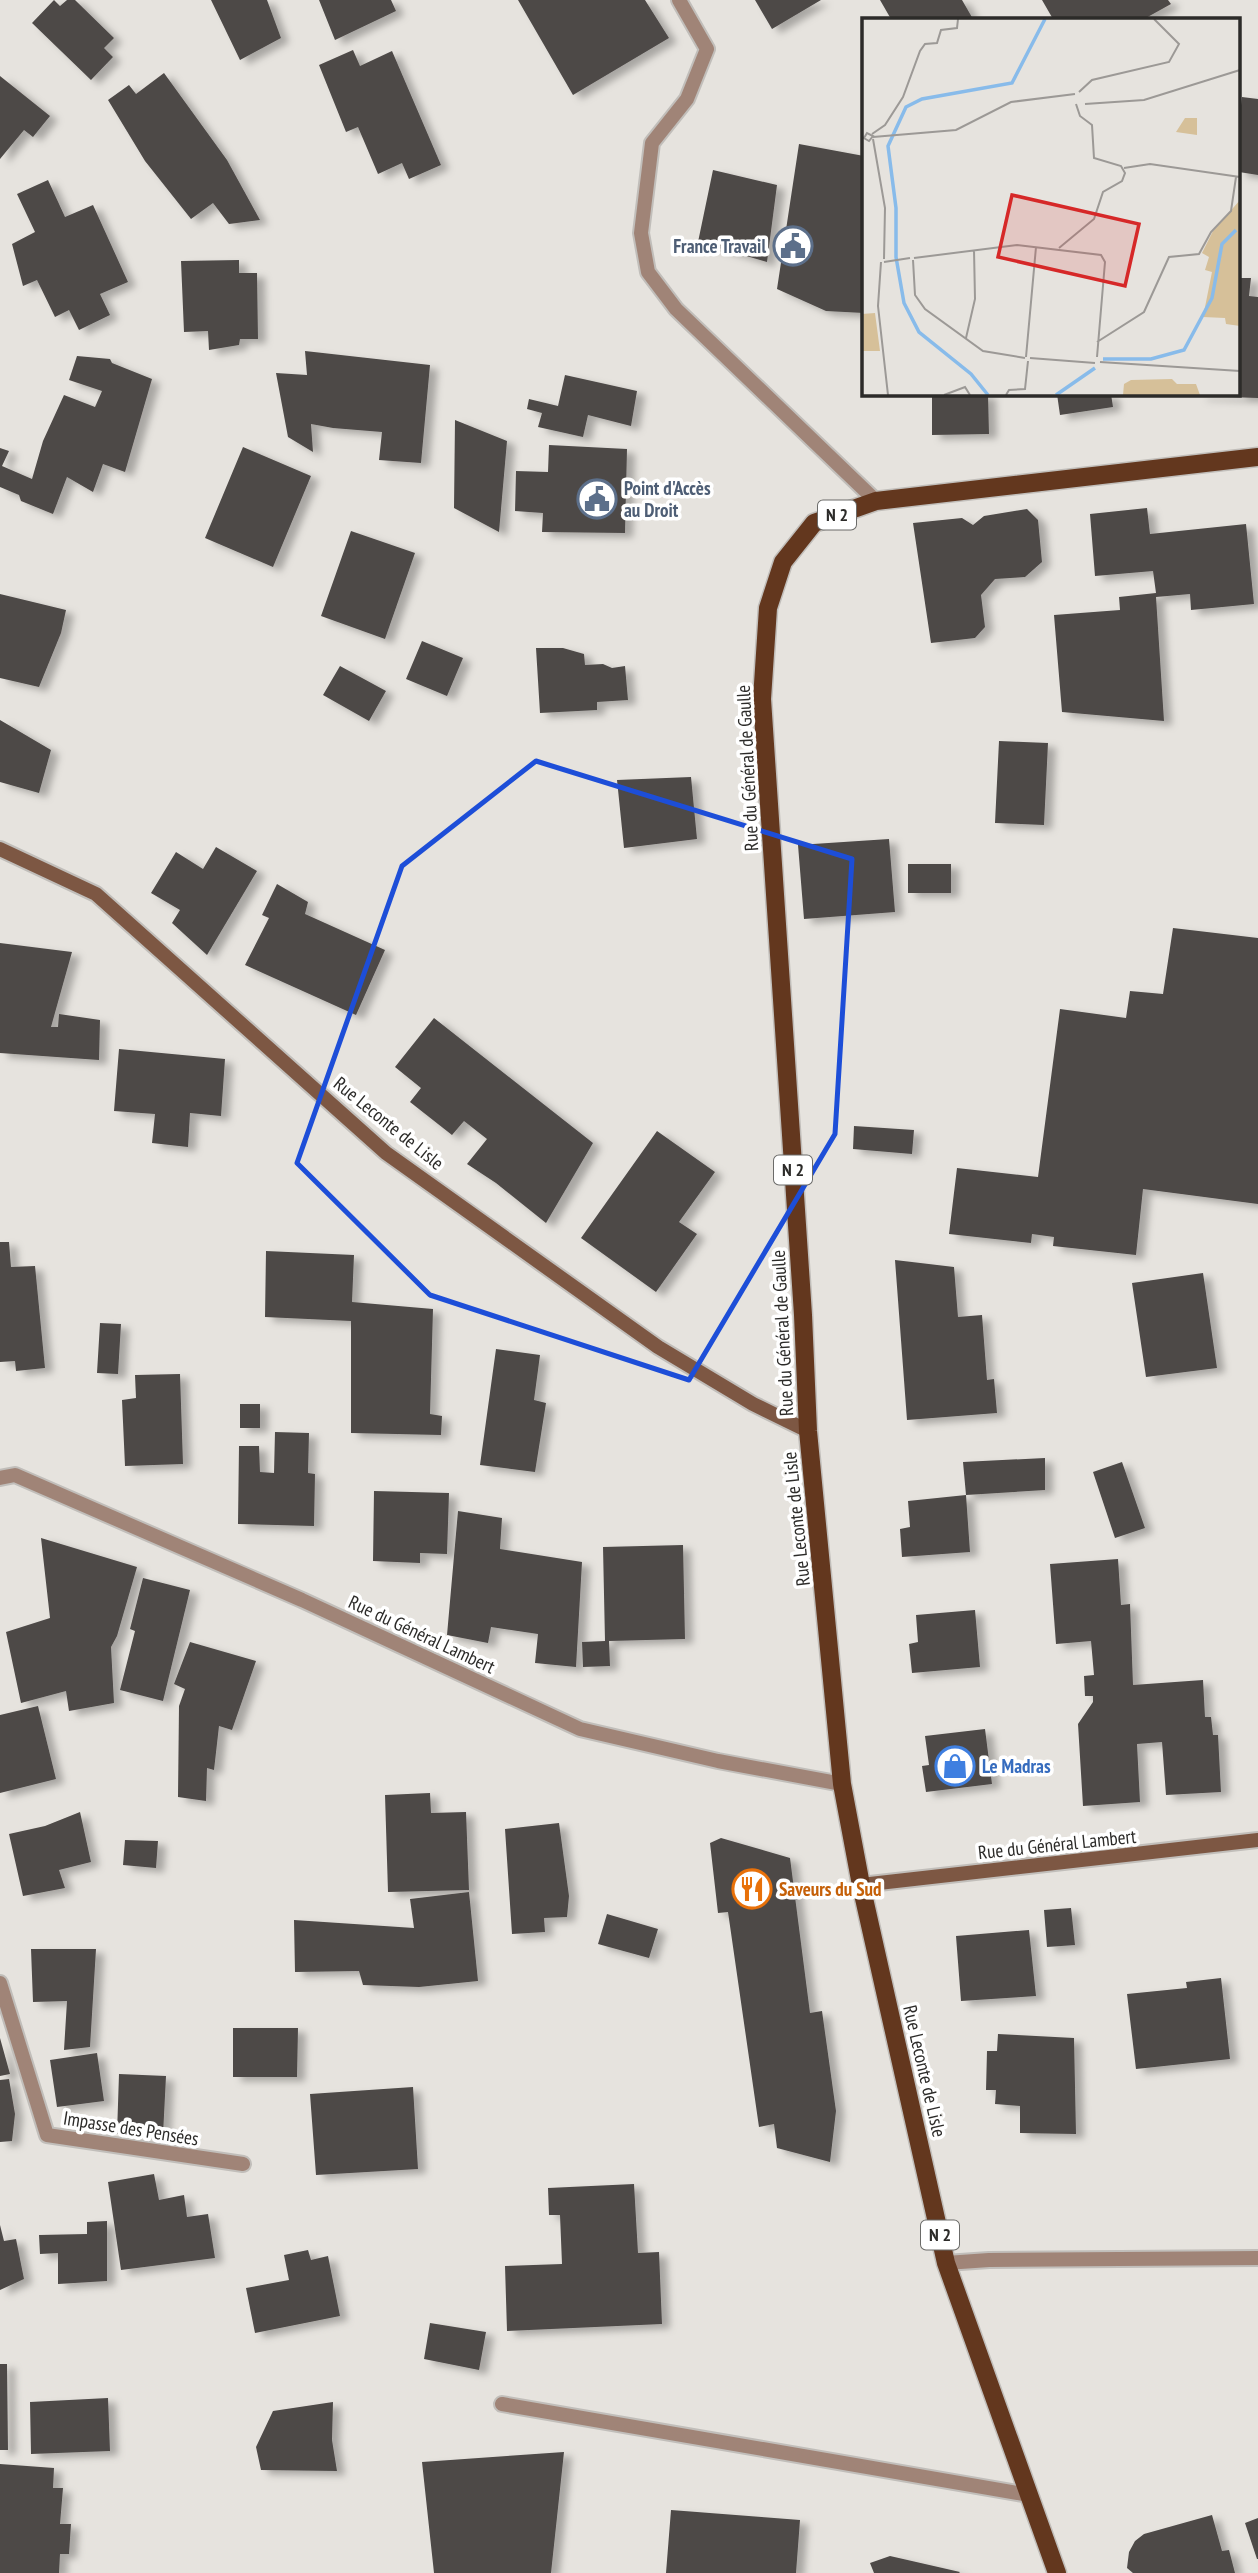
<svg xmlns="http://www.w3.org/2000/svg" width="1258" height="2573" font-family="'PT Sans Narrow',sans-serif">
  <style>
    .building { fill: #4d4947; filter: url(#shadow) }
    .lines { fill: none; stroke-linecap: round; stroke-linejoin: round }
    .street-casing { stroke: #c1beba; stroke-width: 18 }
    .secondary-casing { stroke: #c1beba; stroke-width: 18 }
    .primary-casing { stroke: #c1beba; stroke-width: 21 }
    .street { stroke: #a08477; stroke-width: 14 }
    .secondary { stroke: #7d5743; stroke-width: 14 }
    .primary { stroke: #63371e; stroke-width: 18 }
    .marked { fill: none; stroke: #1d4ed8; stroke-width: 5; stroke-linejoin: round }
    .labels { text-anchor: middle; stroke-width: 7; stroke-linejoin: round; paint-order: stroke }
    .shield { fill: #fff; stroke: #6b6b69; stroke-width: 2 }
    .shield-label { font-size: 18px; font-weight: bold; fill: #2c2b29 }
    .service-label { font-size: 19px; font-weight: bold; fill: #4e5e75; stroke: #fff; text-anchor: end }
    .street-label { font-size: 19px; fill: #2c2b29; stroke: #fff }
    .shop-label { font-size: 19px; font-weight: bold; fill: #366cbe; stroke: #fff; text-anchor: start }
    .food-label { font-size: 19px; font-weight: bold; fill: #c56008; stroke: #fff; text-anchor: start }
    .inset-river { fill: none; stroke: #88bbea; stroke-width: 3.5 }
    .inset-road { fill: none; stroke: #9c9996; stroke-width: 2 }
    .view { fill: #d62828; fill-opacity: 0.15; stroke: #d62828; stroke-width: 3.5 }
    .inset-edge { fill: none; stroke: #2c2b29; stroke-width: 3.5 }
  </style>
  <defs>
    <filter id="shadow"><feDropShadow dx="8" dy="4.5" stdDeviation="3.5" flood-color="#0004"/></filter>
  </defs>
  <rect width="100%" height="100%" fill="#e6e3de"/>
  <path class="building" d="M54,0L60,6L67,0H75L114,38L104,48L113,57L91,80L32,23Z
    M211,0H267L281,38L240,60Z
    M319,0H391L396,11L335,40Z
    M518,0H645L669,38L573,95Z
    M755,0H821L772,29Z
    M880,0H962L973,19H891Z
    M1042,0H1168L1171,4L1144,19H1053Z
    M353,50L360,66L392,51L441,165L409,179L402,163L378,174L358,127L346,132L319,65Z
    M164,73L227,160L260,220L229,224L213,203L191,219L145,161L108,100L129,85L136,94Z
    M0,76L50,116L33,137L24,130L0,159Z
    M1242,97L1258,99V175L1239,172V122Z
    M799,144L864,156V313L826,311L777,289Z
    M713,170L777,185L767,262L698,242Z
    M48,180L65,217L93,205L128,282L100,294L110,315L79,330L69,310L55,317L37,280L23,286L12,244L35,232L17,194Z
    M239,260V273H257L258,339H240L239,345L209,350L208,331L184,332L181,261Z
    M1239,278H1251L1249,296L1258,297V398L1198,396L1199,394H1239Z
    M305,351L430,365L421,463L379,460L382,432L333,428L311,424L313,452L288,437L276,373L307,375Z
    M77,356L110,359L112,363L152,379L125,472L103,464L93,492L67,477L53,514L21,501L19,495L0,487V448L9,451L2,466L32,479L43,441L64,395L95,407L102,391L69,380Z
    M565,375L637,391L631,426L588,415L583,437L538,427L542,413L527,409L529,399L558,406Z
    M932,394H988L989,434L932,435Z
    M1057,394H1111L1113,407L1060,415Z
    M455,420L507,441L499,532L454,508Z
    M549,445L627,449L625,533L542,532L543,513L515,511L516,471L548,472Z
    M243,447L311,476L273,567L205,538Z
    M1147,508L1150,534L1246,524L1254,604L1191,610L1190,594L1156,597L1164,721L1062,712L1054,615L1120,610L1119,597L1156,593L1153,571L1095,576L1090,514Z
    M1027,509L1038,520L1042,562L1025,577L995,579L981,595L985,627L975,638L931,643L913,523L962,518L973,525L984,516Z
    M351,531L415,553L385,639L321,616Z
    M0,594L66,610L61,633L39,687L0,678Z
    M422,641L463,658L447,696L406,679Z
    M536,648H563L584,654L585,665L603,664L612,668L625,666L628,700L597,702V710L540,713Z
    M340,666L386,691L369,721L323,695Z
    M0,720L51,750L39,793L0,782Z
    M999,741L1048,743L1044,825L995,823Z
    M691,777L697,839L624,848L617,780Z
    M889,839L895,912L804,919L798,845Z
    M216,847L257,871L207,955L172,923L180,910L151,893L176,852L203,869Z
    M908,864H951V893H908Z
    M277,884L308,902L305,914L385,950L356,1015L245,965L269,918L262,915Z
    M1173,928L1258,938V1204L1143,1189L1136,1255L1053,1246L1054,1237L1032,1234L1031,1243L949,1234L957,1168L1038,1177L1060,1009L1126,1018L1130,991L1163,994Z
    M0,943L72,952L51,1027H58L59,1014L100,1020L99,1060L0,1053Z
    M434,1018L593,1143L546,1223L496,1183L467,1164L487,1139L464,1121L452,1135L410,1102L421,1088L395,1067Z
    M119,1049L225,1059L221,1116L190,1113L188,1147L152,1143L155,1114L114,1111Z
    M854,1126L914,1130L912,1154L853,1149Z
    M657,1131L715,1172L679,1222L697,1234L656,1292L581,1238Z
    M0,1242H9L11,1267L35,1266L45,1368L16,1371L15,1361L0,1362Z
    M266,1251L354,1255L352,1302L433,1309L430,1414L442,1416L441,1435L351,1433V1321L265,1317Z
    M895,1260L954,1267L958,1317L982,1315L987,1380L994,1379L997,1413L907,1420Z
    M1203,1273L1217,1368L1146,1377L1132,1283Z
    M100,1323L121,1324L118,1374L97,1373Z
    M496,1349L540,1355L534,1400L546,1403L535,1472L480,1465Z
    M180,1374L183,1464L125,1466L122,1400L136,1398L135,1375Z
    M240,1404H260V1428H240Z
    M275,1432L309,1433L308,1473L315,1474L314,1526L238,1524L239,1446H259L260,1472L274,1473Z
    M1045,1458V1490L966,1495L970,1552L902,1557L900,1529L910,1527L908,1501L966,1495L963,1462Z
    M1122,1462L1145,1528L1115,1538L1093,1472Z
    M374,1491L449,1493L447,1554L420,1553V1563L373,1561Z
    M458,1511L502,1518L500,1549L582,1562L576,1667L535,1663L538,1634L491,1627L488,1643L447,1635Z
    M41,1538L137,1567L117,1636L111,1647L114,1703L69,1711L66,1691L21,1703L6,1632L50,1618Z
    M683,1545L685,1639L609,1641L610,1666L583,1667L582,1642L605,1641L603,1547Z
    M1118,1559L1121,1605L1130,1604L1133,1685L1203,1680L1205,1717H1211L1213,1735H1218L1221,1792L1166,1795L1162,1742L1137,1744L1140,1802L1083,1806L1078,1724L1093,1702V1696H1085L1084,1676L1094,1675L1091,1641L1056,1644L1050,1564Z
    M143,1578L190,1590L163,1701L120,1690L135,1631L130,1629Z
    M975,1610L980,1667L912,1673L909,1644L918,1642L916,1615Z
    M190,1642L256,1661L232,1730L219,1726L214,1770L207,1768L206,1801L178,1797L179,1706L185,1689L174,1684Z
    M38,1706L56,1779L0,1793V1715Z
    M985,1729L992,1784L926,1792L922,1766L929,1765L925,1736Z
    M430,1793L431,1813L466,1812L469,1890L388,1892L385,1795Z
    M80,1812L91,1862L59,1870L65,1888L23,1896L9,1834L45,1826Z
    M559,1823L569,1896L567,1917L544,1918L545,1932L512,1934L505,1829Z
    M721,1838L790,1858L810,2013L822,2011L836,2111L830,2162L777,2148L774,2124L759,2127L728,1912L718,1913L710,1843Z
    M125,1840L158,1841L156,1868L123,1865Z
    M469,1892L478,1981L419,1987L363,1985L359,1971L295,1972L294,1920L414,1928L410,1899Z
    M1071,1908L1075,1945L1047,1947L1044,1910Z
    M607,1914L658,1929L649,1958L598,1944Z
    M1029,1930L1036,1996L961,2001L956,1936Z
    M31,1949H96L90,2047L64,2050L67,2001L33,2002Z
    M1221,1978L1230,2059L1136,2069L1127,1994L1187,1988L1186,1982Z
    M233,2028H298L297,2077H233Z
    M998,2034L1074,2038L1076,2134L1020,2133V2106L995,2104L996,2090H986L987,2051H997Z
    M0,2038L10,2074L0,2076Z
    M97,2053L104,2101L57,2107L50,2060Z
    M119,2074L166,2076L163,2135L117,2134Z
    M9,2079L15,2114L12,2141L0,2142V2080Z
    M413,2087L418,2169L316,2175L310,2094Z
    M154,2174L159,2200L184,2195L187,2217L208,2214L215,2258L121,2270L108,2182Z
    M634,2184L638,2253L659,2252L662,2324L507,2331L505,2266L562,2264L560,2215H549L548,2188Z
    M107,2221V2281L58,2284V2253L40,2254L39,2235L87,2234V2222Z
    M0,2225L4,2241L16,2239L24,2279L0,2290Z
    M308,2250L311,2260L328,2256L340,2316L255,2333L246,2288L289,2280L284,2255Z
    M430,2323L486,2332L479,2370L424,2359Z
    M0,2364H7L8,2450H0Z
    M108,2398L110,2451L31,2454L30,2402Z
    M333,2402L332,2440L337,2471L261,2470L256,2447L273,2411Z
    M564,2452L551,2573H434L422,2462Z
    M0,2464L54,2468L53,2488H63L60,2524H71L69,2554H60L59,2573H0Z
    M671,2510L800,2520L796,2573H666Z
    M1212,2515L1222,2551L1229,2550L1235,2573H1133L1127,2568L1129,2552L1135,2541L1144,2534Z
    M1258,2518V2559H1257L1245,2523Z
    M890,2556L960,2572L959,2573H874L870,2563Z"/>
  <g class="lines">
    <g class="street-casing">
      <path id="street" d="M679,0L707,49L687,99L652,143L641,233L648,272L676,309L876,501
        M0,1478L15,1475L302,1600L580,1729L718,1761L842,1784
        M0,1983L47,2135L243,2164
        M946,2263L989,2260L1258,2258
        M502,2404L1029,2495"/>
    </g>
    <g class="secondary-casing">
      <path id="secondary" d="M0,849L96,894L386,1153L658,1347L753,1404L808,1431
        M861,1885L1258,1840"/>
    </g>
    <g class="primary-casing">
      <path id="primary" d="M1057,2573L946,2263L861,1885L842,1784L808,1431L803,1315L762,699L768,608L783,562L814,523L876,501L1258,457"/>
    </g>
    <use href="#street" class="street"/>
    <use href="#secondary" class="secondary"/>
    <use href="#primary" class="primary"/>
  </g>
  <path class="marked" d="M536,761L852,859L835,1134L689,1380L430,1295L297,1163L402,866Z"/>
  <defs>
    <g id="civic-ring" transform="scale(2.0125)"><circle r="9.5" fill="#fff" stroke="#5c6f8a" stroke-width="1.5"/><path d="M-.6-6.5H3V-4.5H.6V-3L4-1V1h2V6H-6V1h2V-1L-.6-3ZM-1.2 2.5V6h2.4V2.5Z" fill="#5c6f8a"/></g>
    <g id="shop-ring" transform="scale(2.0125)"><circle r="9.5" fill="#fff" stroke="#3f7fe0" stroke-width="1.5"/><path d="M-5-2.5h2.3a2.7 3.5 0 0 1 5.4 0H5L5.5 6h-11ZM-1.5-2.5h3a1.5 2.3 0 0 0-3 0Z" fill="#3f7fe0"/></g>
    <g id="restaurant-ring" transform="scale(2.0125)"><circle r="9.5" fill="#fff" stroke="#e8710a" stroke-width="1.5"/><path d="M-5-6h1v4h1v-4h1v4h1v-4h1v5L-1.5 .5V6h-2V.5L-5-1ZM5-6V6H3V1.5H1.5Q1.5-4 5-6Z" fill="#e8710a"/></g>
  </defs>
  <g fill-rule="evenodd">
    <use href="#civic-ring" x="793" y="246"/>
    <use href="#civic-ring" x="597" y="499"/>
    <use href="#shop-ring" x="955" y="1766"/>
    <use href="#restaurant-ring" x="752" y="1889"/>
  </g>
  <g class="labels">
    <g class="shield">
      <rect x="818" y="500.5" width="38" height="29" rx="5"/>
      <rect x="774" y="1155.5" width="38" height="29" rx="5"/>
      <rect x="921" y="2220.5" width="38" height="29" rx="5"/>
    </g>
    <g class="shield-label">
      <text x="837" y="521">N 2</text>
      <text x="793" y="1176">N 2</text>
      <text x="940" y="2241">N 2</text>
    </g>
    <g class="service-label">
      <text x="766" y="253">France Travail</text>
      <text x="624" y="495" text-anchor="start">Point d'Accès<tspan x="624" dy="22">au Droit</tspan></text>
    </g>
    <g class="street-label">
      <text transform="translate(747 768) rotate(-93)" y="7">Rue du Général de Gaulle</text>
      <text transform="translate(389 1123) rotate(39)" y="7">Rue Leconte de Lisle</text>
      <text transform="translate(782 1333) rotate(-93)" y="7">Rue du Général de Gaulle</text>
      <text transform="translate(796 1519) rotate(-96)" y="7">Rue Leconte de Lisle</text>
      <text transform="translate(422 1634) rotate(25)" y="7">Rue du Général Lambert</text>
      <text transform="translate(1057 1844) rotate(-6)" y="7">Rue du Général Lambert</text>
      <text transform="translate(925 2071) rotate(77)" y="7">Rue Leconte de Lisle</text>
      <text transform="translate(131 2128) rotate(9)" y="7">Impasse des Pensées</text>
    </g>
    <g class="shop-label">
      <text x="982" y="1773">Le Madras</text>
    </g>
    <g class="food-label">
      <text x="779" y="1896">Saveurs du Sud</text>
    </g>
  </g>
  <g transform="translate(862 18)">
    <rect width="378" height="378" fill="#e6e3de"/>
    <path d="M323,100H335V117L314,114ZM378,182V308L364,306L363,300L341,299L350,254L343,252L347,239L340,235L351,213ZM13,295L18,333H0V296ZM310,361L315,366H334L338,377H261L262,366L269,362Z" fill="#d6c099"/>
    <path class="inset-river" d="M241,341H289L322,332L350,280L360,226L374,212M126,377L109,356L57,314L42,285L34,239V190L26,128L44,89L60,81L150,65L183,1M194,377L233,350"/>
    <path class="inset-road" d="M217,74L230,62L307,44L317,26L292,1M223,86L282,82L378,52M10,116L23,107L41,79L58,33L63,26L75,25L79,12L95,10L96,1M0,119L7,123L11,118L5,115L2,120M11,119L94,112L149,84L213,76M11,121L23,190L22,241M262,150L288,146L378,159M197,230L232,201L241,174L260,163L263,155L259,148L232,140L230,107L218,98L214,86M52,240L155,227L239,237L243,244L235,339M51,242L53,277L63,291L121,333L163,340M19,244L16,288L26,377M22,244L48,240M104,320L113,281L112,232M235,324L282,294L307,239L337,236L349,214L369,193L374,159M164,339L174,229M168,340L233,345M238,344L378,353M82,377L103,369L108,377M144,377L147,372L163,371L166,343"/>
    <path class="view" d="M150,177L277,206L263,268L136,239Z"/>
    <rect width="378" height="378" class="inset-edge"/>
  </g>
</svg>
